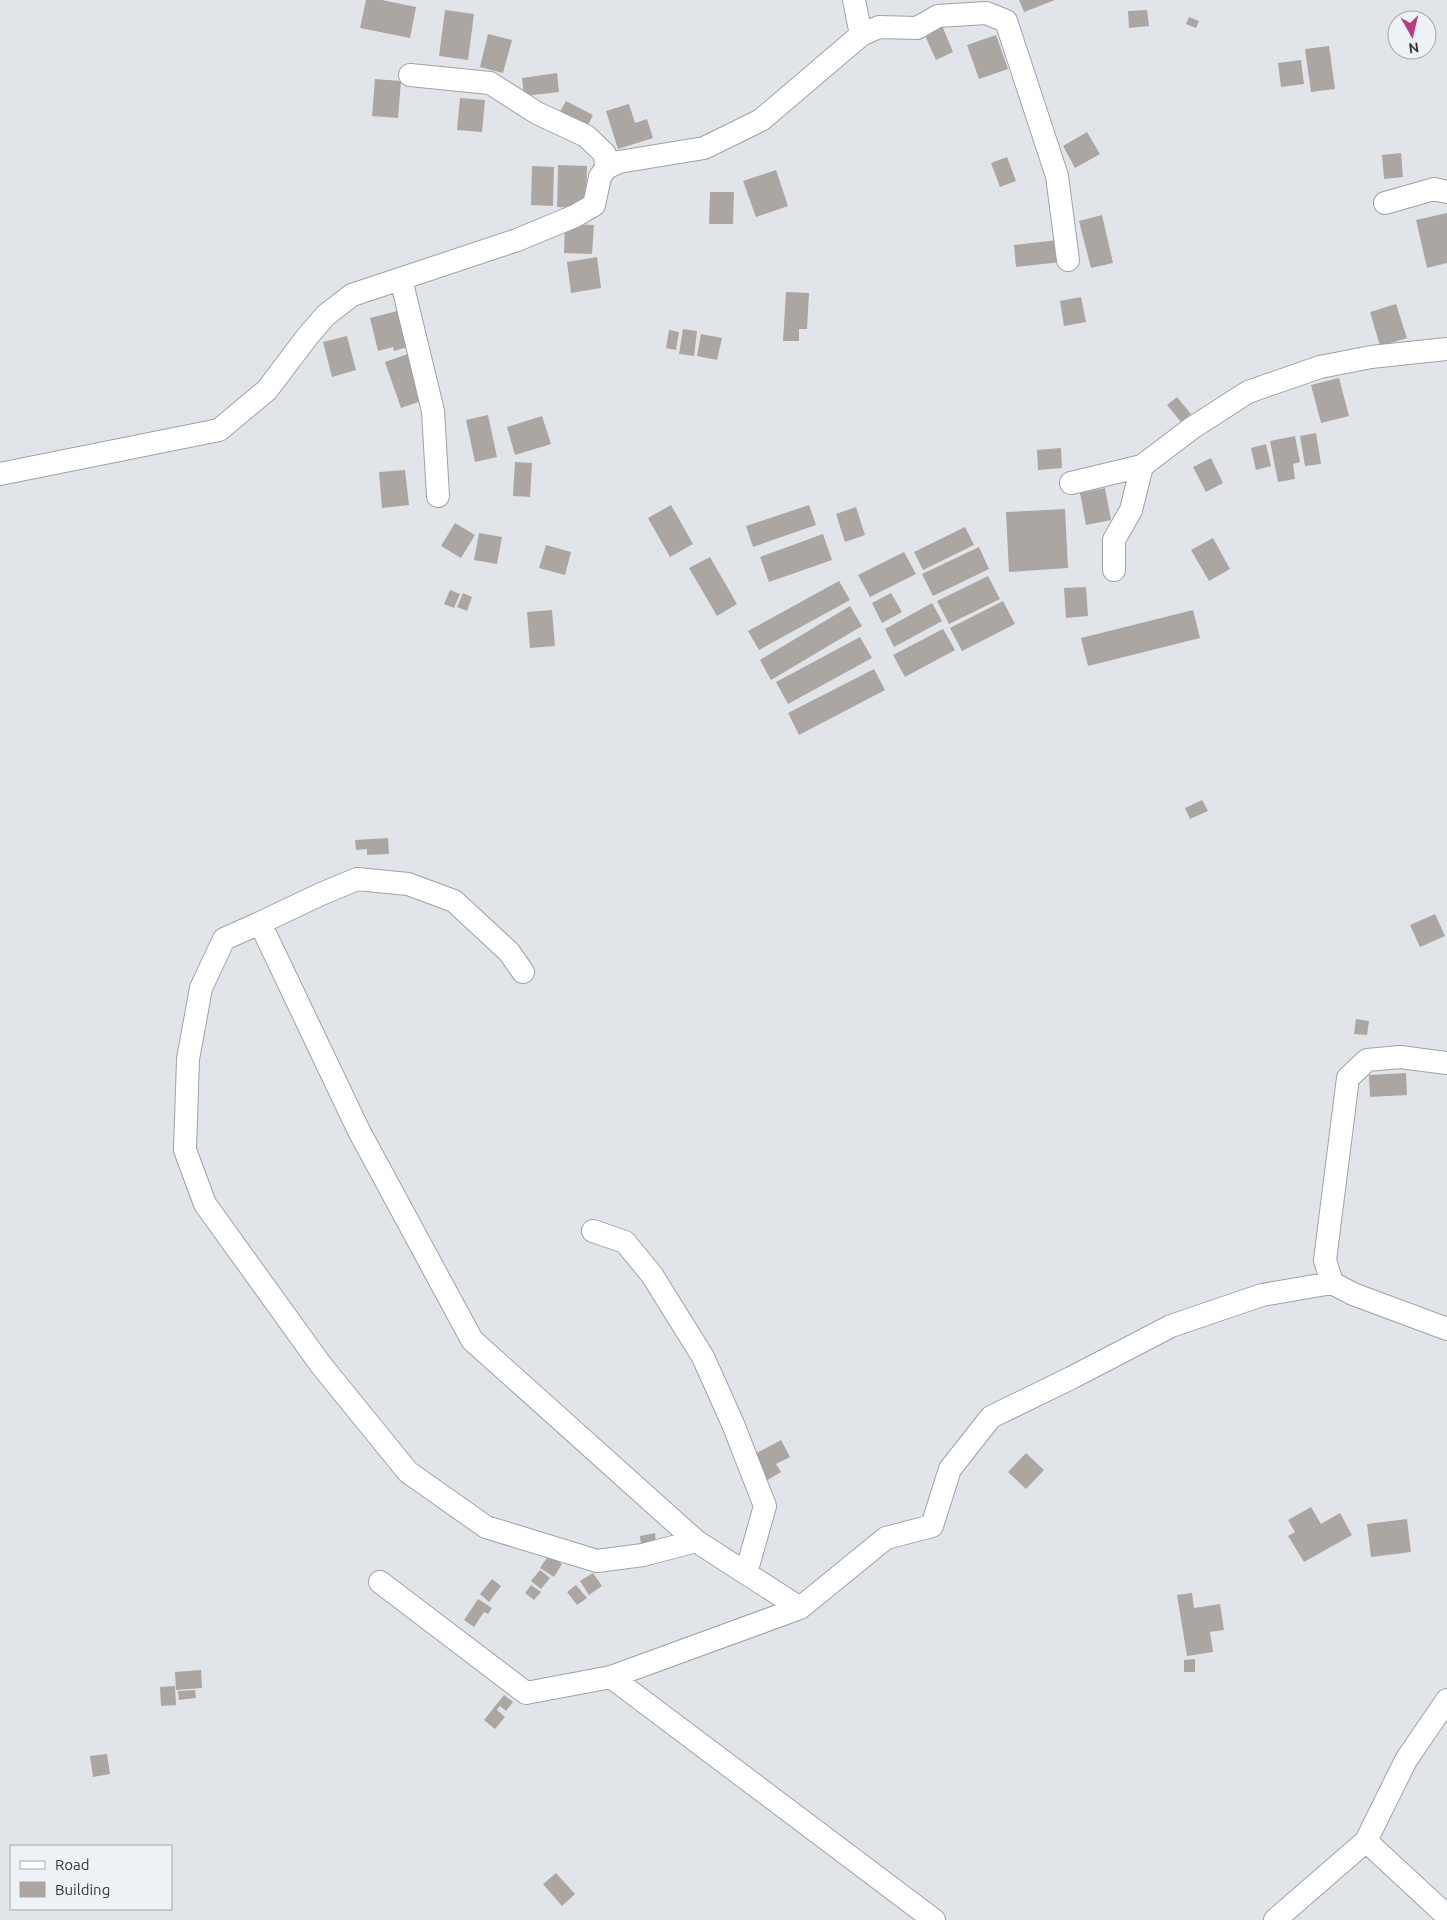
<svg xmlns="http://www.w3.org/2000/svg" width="1447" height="1920" font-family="Ubuntu,sans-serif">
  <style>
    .building { fill: #aba6a2 }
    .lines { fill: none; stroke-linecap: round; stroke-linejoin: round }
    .minor-casing { stroke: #9ea2a7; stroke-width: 24 }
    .minor { stroke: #fff; stroke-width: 22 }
  </style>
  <rect width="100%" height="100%" fill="#e1e5ea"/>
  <path class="building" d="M366,0H382L416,7L410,38L360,28Z
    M1019,0H1055L1024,12Z
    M445,10L474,14L468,60L439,56Z
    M1147,10L1149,26L1129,28L1128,11Z
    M1189,17L1199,21L1196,28L1186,24Z
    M941,23L953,52L936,60L923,31Z
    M488,34L512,40L503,73L480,67Z
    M996,35L1008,69L979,79L967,45Z
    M1329,46L1335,89L1311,92L1305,49Z
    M1301,60L1304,84L1281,87L1278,63Z
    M557,73L559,92L524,96L522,78Z
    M375,79L401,81L398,118L372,116Z
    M460,98L485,100L482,132L457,130Z
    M566,101L593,115L585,131L557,117Z
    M629,104L635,123L647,119L653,138L618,149L606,111Z
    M1087,132L1100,154L1075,168L1063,146Z
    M1401,153L1403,177L1384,179L1382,155Z
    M1007,157L1016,181L1000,187L991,163Z
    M558,165L587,166L586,208L557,207Z
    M532,166L554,167L553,206L531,205Z
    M776,170L788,206L756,217L743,181Z
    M710,192H734L733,224H709Z
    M1447,213V263L1427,268L1416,220Z
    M1102,215L1113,263L1091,268L1079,221Z
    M565,224L594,225L592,254L564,253Z
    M1058,240L1061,262L1016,267L1014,245Z
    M597,257L601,288L571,293L567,262Z
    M786,292L809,293L807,329H799V341H783Z
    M1081,297L1086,322L1064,326L1060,301Z
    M1396,304L1407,338L1380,346L1370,312Z
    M397,311L407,347L394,351L393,347L378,351L370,318Z
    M683,329L697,331L694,356L679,354Z
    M669,330L679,332L676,350L666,348Z
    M701,334L722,338L717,360L697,356Z
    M347,336L356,370L332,377L323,342Z
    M408,354L424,400L401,408L385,362Z
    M1339,378L1349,416L1321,423L1311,385Z
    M1177,397L1191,414L1181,422L1167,405Z
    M488,415L497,457L475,462L466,420Z
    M542,416L551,444L515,455L507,427Z
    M1316,433L1321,464L1305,466L1300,436Z
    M1295,436L1300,462L1293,464L1295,479L1278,482L1270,441Z
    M1266,444L1271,466L1256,470L1251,448Z
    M1061,448L1062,468L1038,470L1037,450Z
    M1211,458L1223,483L1206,492L1193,467Z
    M515,462L532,463L530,497L513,496Z
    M405,470L409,505L382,508L379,472Z
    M1105,488L1111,520L1086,525L1080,493Z
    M671,505L693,544L670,557L648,518Z
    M809,505L816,525L753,547L746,526Z
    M856,507L865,535L845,542L836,514Z
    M1065,509L1068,568L1009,572L1006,512Z
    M455,523L475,535L461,558L441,546Z
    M965,527L974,545L923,570L914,552Z
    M479,533L502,537L497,564L474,560Z
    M823,534L832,560L769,582L760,557Z
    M1213,538L1230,569L1209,581L1191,550Z
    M546,545L571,552L565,575L539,568Z
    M979,547L989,569L933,596L922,574Z
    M904,552L916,574L870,597L858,575Z
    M710,557L737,604L717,616L689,568Z
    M988,576L1000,599L949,624L937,601Z
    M839,581L850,600L759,650L748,631Z
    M1086,587L1088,616L1066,618L1064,588Z
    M450,590L460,594L454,608L444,604Z
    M463,593L472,597L467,611L457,607Z
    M891,593L902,612L882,623L872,603Z
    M1003,601L1015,624L962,651L950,628Z
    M932,603L942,621L894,647L885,629Z
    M850,606L862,626L771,680L760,660Z
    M552,610L555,646L530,648L527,612Z
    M1193,610L1200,638L1088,666L1081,638Z
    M943,629L955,650L905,677L893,655Z
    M860,637L872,658L788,704L776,682Z
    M874,669L885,690L799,735L788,713Z
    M1202,800L1208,811L1190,819L1185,808Z
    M388,838L389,854L367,855V849L356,850L355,840Z
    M1435,914L1445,936L1420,947L1410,925Z
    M1356,1019L1369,1021L1367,1035L1354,1034Z
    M1406,1073L1407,1095L1370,1097L1369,1075Z
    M781,1440L790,1457L776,1464L781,1472L766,1481L753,1455Z
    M1026,1453L1044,1470L1026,1489L1008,1472Z
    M1311,1507L1321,1524L1340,1513L1352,1535L1304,1562L1288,1536L1295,1532L1288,1520Z
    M1407,1519L1411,1552L1371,1557L1367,1524Z
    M655,1533L656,1543L641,1545L640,1536Z
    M549,1555L562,1564L554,1577L540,1568Z
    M540,1570L550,1578L541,1589L531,1581Z
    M593,1573L602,1586L589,1595L580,1581Z
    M492,1579L501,1586L489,1602L480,1594Z
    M531,1585L541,1592L534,1600L525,1593Z
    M576,1585L587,1598L577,1605L567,1592Z
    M1192,1593L1194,1608L1220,1604L1224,1630L1210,1632L1213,1652L1187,1656L1177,1595Z
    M478,1599L492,1608L488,1614L484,1612L474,1627L464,1620Z
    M1195,1659V1672H1184V1660Z
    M201,1670L202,1688L176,1690L175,1672Z
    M175,1686L176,1705L161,1706L160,1687Z
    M195,1690L196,1698L179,1700L178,1691Z
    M504,1695L513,1702L506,1711L500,1706L497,1710L505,1717L495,1729L484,1720Z
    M107,1754L110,1774L93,1777L90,1756Z
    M556,1873L575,1894L562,1906L543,1884Z"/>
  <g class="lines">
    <g class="minor-casing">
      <path id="minor" d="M854,0L861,35
        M410,75L490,83L537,113L586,136L605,154L606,168
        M1385,203L1434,189L1447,192
        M401,279L433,411L438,496
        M0,474L219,430L267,390L307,337L326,315L352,295L517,240L575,216L594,205L600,177L606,168L619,162L704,148L761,120L861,35L879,27L917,28L938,16L986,13L1006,21L1057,176L1068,260
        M1071,483L1142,466L1192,428L1248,392L1320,367L1371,357L1447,349
        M1114,570V540L1131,510L1142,466
        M260,923L321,894L357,879L408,884L454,901L509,952L523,972
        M1447,1063L1400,1057L1367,1060L1348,1078L1325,1260L1332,1283L1353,1294L1447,1329
        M593,1231L625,1242L652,1275L703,1357L733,1424L765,1506L746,1573
        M696,1541L643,1555L597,1561L486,1527L408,1472L321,1365L205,1204L185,1150L188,1059L201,988L224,939L260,923L359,1131L472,1340L696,1541L800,1608
        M380,1582L526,1693L611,1677L800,1608L886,1538L932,1526L950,1469L991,1417L1071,1378L1171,1326L1262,1295L1332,1283
        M611,1677L934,1920
        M1366,1841L1447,1916
        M1275,1920L1366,1841L1406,1760L1447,1700"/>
    </g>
    <use href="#minor" class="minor"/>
  </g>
  <rect x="10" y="1845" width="162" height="65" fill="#eef2f7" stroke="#a4a7ab"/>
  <rect x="20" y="1861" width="25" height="8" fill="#ffffff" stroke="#a4a7ab"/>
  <text x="55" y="1870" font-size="15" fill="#363739">Road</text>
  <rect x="20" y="1882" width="25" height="15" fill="#aba6a2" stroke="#a4a7ab"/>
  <text x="55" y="1895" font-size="15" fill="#363739">Building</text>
  <g transform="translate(1412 35) rotate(172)"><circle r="24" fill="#eef2f7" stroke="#a4a7ab"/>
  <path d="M0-4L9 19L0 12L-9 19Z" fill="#bb3982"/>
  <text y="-8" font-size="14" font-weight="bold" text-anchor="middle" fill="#363739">N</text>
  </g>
</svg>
